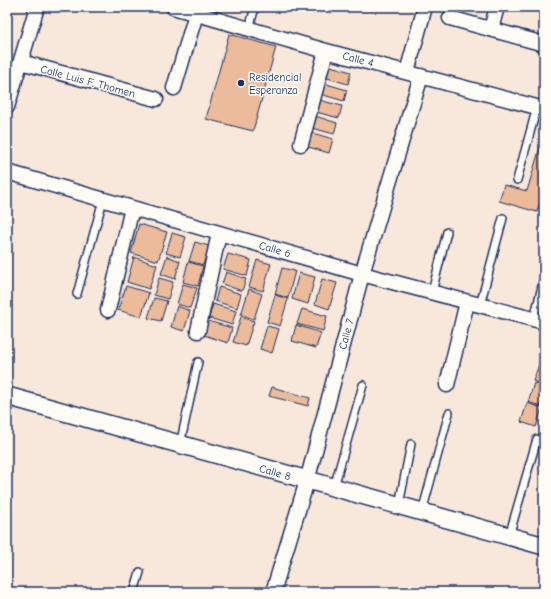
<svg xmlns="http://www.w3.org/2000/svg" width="551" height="599" font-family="'Comic Neue',sans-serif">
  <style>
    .building { fill: #ebbb9c; stroke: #1b2f5e }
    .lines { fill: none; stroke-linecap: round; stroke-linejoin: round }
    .service-casing { stroke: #1b2f5e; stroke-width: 10 }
    .minor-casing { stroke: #1b2f5e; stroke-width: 17 }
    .tertiary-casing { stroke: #1b2f5e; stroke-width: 20 }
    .service { stroke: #fdfcf7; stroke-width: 7 }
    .minor { stroke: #fdfcf7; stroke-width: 14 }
    .tertiary { stroke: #fdfcf7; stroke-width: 17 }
    .poi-dot { fill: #1b2f5e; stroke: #fdfcf7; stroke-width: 1.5 }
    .labels { text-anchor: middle; stroke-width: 3; stroke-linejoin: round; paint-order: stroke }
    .street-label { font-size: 11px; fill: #1b2f5e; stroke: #fdfcf7 }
    .poi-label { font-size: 11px; fill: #1b2f5e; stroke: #fdfcf7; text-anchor: start }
  </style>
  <rect width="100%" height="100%" fill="#f8e8dc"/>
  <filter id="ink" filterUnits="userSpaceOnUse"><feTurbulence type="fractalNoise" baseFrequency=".025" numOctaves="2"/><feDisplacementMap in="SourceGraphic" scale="8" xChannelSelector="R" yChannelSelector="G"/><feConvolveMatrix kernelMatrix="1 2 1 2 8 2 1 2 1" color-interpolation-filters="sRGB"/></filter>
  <g filter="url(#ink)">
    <path class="building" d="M270,7H284L283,11Z
      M229,34L276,47L253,131L206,119Z
      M327,65L351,72L348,84L324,77Z
      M323,83L347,90L344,101L320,94Z
      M319,100L342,106L339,118L316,112Z
      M315,116L337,123L334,134L312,128Z
      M309,132L333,139L329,153L305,146Z
      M544,134V188L537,212L499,201L504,185L527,191Z
      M139,224L167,232L158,261L131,253Z
      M172,233L186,237L180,257L166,253Z
      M195,242L209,246L203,265L189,261Z
      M228,254L251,260L247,276L223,269Z
      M167,256L180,261L175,279L161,274Z
      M134,257L157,265L149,289L127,282Z
      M257,260L271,264L263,291L249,287Z
      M188,262L203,266L198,286L183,282Z
      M282,268L295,271L288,298L275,294Z
      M226,272L246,279L242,291L222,284Z
      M299,273L315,277L308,304L292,299Z
      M159,278L173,282L168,299L154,295Z
      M322,279L337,283L329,309L315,304Z
      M183,284L197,288L190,308L177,304Z
      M126,286L149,293L141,317L118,310Z
      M219,287L241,294L237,308L215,301Z
      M249,289L262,294L254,319L241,315Z
      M275,295L288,299L280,326L267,322Z
      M154,298L167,301L161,321L148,318Z
      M213,304L236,311L232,325L209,318Z
      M177,306L190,311L184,331L171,327Z
      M302,309L327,316L323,331L297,324Z
      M241,317L254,321L246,346L233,342Z
      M208,321L232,328L228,343L204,335Z
      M296,325L321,333L316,348L292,341Z
      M267,326L279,329L272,353L260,349Z
      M544,348V362L540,360Z
      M540,362L544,364V385L533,381Z
      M534,383L544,386V402L543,407L528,402Z
      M272,387L310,398L308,406L269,396Z
      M527,403L542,408L536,427L521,422Z"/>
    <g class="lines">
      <g class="service-casing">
        <path id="service" d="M249,29L255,7
          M517,180L537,107
          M432,292L447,232
          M77,294L103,200
          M480,305L503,218
          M534,319L544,278
          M180,445L198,362
          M334,487L363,385
          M399,505L411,444
          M422,512L449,413
          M509,536L537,439
          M134,592L140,572"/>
      </g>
      <g class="minor-casing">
        <path id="minor" d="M173,7L326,51L544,109
          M450,18L544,44
          M491,29L497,7
          M21,62L156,99
          M407,72L425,7
          M174,88L196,14
          M7,107L37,7
          M301,144L326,51
          M7,172L362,274L544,322
          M108,310L132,208
          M198,331L219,233
          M447,385L467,302
          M273,592L307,481L362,274L421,76"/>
      </g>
      <g class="tertiary-casing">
        <path id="tertiary" d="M7,396L544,546"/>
      </g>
      <use href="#service" class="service"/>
      <use href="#minor" class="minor"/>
      <use href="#tertiary" class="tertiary"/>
    </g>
  </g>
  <circle class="poi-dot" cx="241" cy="83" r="4"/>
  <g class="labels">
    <g class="street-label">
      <text transform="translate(358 59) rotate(15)" y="4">Calle 4</text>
      <text transform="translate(88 81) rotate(15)" y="4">Calle Luis F. Thomen</text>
      <text transform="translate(275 249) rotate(16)" y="4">Calle 6</text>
      <text transform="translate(346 334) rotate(-75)" y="4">Calle 7</text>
      <text transform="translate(275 472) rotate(16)" y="4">Calle 8</text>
    </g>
    <g class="poi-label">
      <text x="249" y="81">Residencial<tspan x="249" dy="13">Esperanza</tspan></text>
    </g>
  </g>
  <rect width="551" height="599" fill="none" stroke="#fdfcf7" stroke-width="24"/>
  <rect x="12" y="12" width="527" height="575" fill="none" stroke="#1b2f5e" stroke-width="1.5" filter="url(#ink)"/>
</svg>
